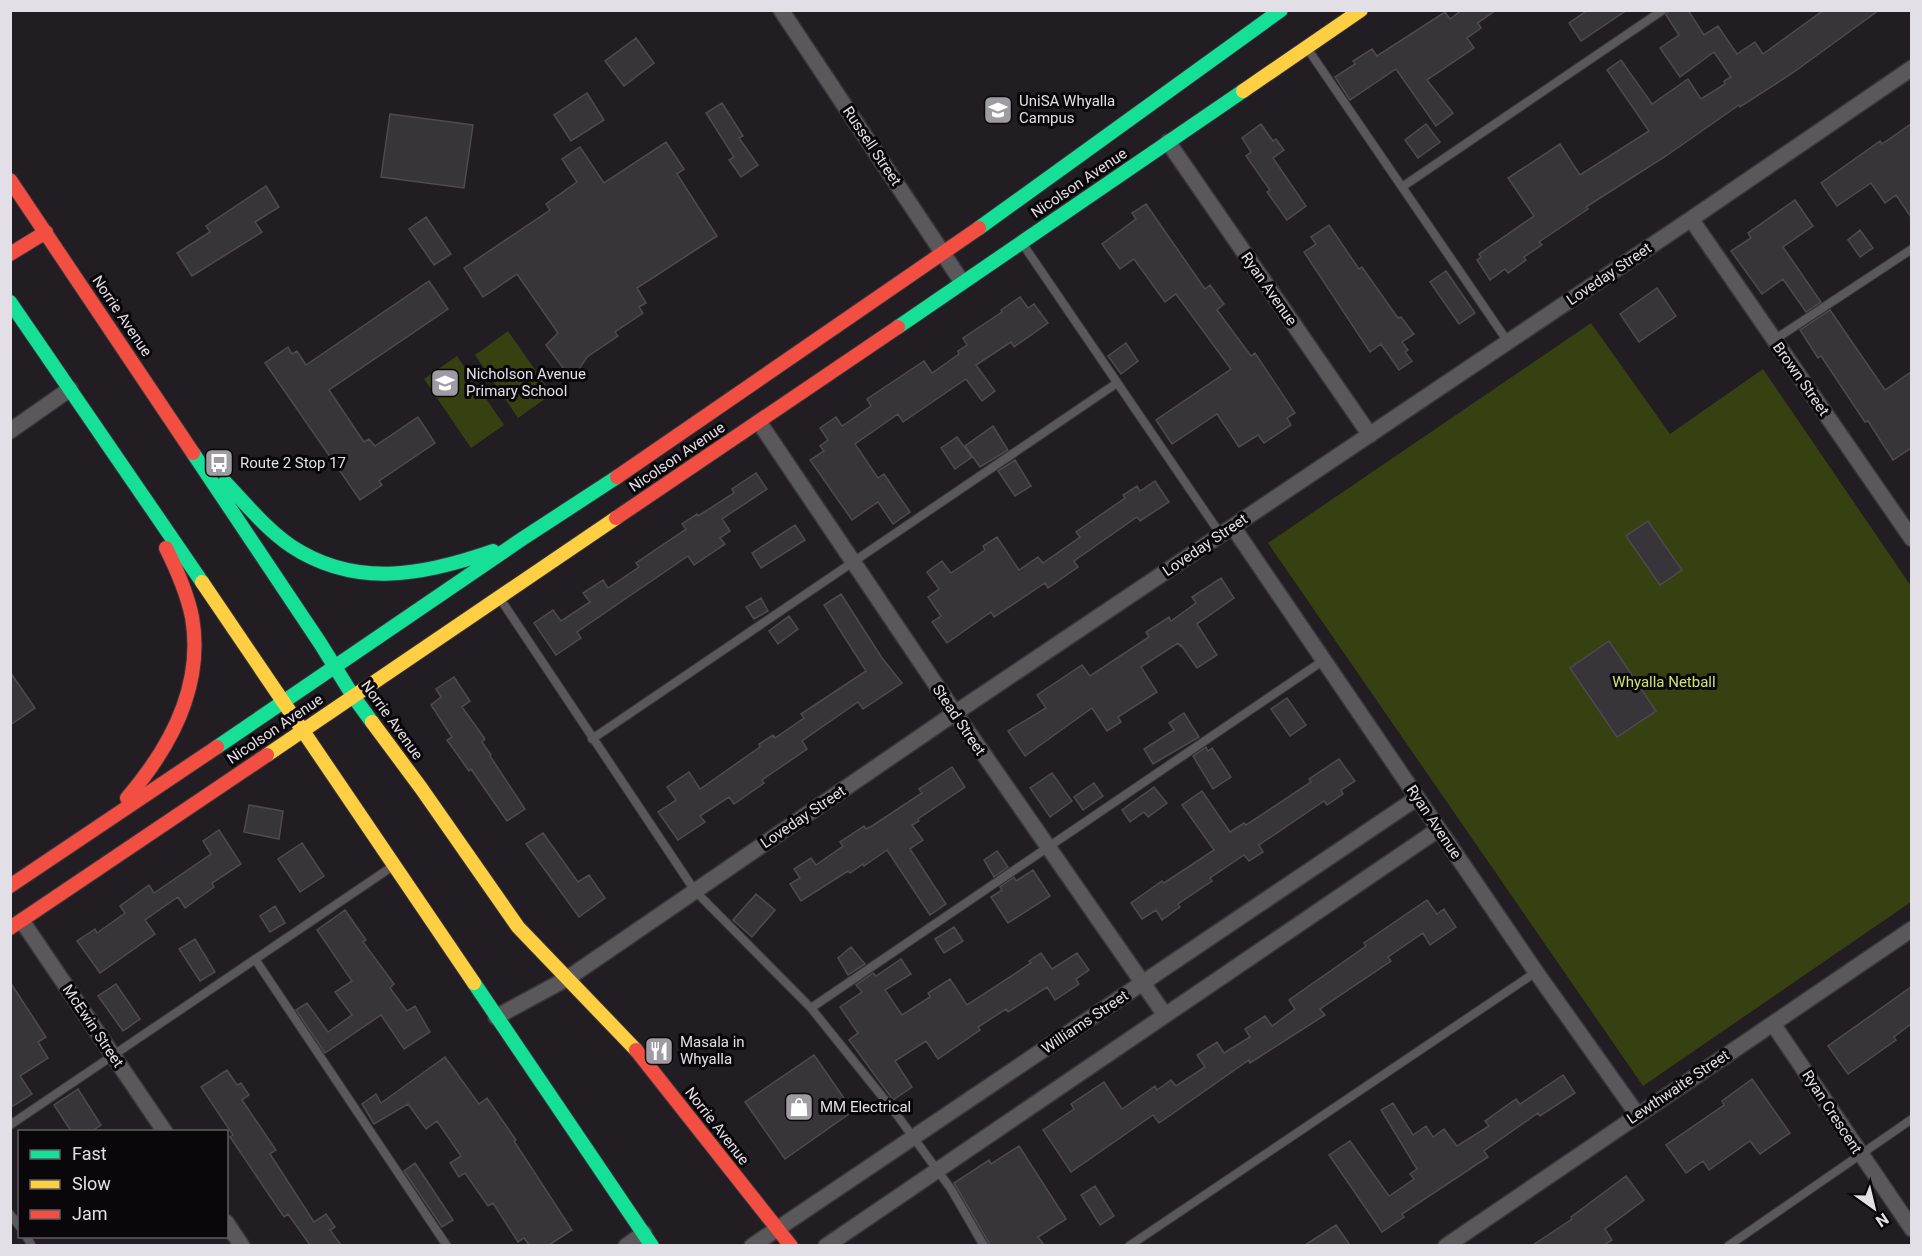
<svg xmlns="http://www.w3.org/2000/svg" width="1922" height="1256" font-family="Roboto,sans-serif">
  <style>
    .green { fill: #374011 }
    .building { fill: #38353a; stroke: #4e4a50; stroke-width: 1.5 }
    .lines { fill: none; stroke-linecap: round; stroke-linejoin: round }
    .lane-casing { stroke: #39373b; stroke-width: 10 }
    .street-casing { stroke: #39373b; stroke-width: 18 }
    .fast-casing { stroke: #39373b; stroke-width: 16 }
    .slow-casing { stroke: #39373b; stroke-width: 16 }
    .jam-casing { stroke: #39373b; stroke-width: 16 }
    .lane { stroke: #5b585c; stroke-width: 8 }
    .street { stroke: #5b585c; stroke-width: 15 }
    .fast { stroke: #16e098; stroke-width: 14 }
    .slow { stroke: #ffcf43; stroke-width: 14 }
    .jam { stroke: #f24e42; stroke-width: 14 }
    .labels { text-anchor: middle; stroke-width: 6; stroke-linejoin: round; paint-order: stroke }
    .poi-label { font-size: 15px; fill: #e3dfe6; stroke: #0a070b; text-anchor: start }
    .street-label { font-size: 15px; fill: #e3dfe6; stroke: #0a070b }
    .park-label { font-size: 15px; fill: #cce372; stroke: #0a070b }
  </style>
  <rect width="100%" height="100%" fill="#211d23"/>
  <path class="green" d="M1591,323L1670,434L1763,369L1911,586V902L1643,1086L1268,543Z
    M508,331L552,394L518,418L475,355Z
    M457,356L504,425L471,448L424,379Z"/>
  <path class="building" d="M1462,10H1496L1478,23L1481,28L1467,38L1474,48L1427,80L1453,113L1436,126L1396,69L1350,100L1335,77L1355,64L1353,61L1372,49L1377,56L1445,12L1450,19Z
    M1588,10H1627L1581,41L1569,23Z
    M1669,10H1688L1704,35L1718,26L1737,54L1755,42L1763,54L1824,10H1879L1794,72L1740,107L1739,105L1666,156L1586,207L1588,209L1539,242L1542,245L1524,257L1526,260L1508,273L1505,269L1490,280L1477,260L1481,257L1479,254L1534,216L1508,178L1560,144L1580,175L1649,131L1607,70L1621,60L1652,104L1688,79L1701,99L1725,84L1724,81L1731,77L1714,52L1680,77L1660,48L1679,35L1666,15Z
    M636,38L654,63L624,86L605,61Z
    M587,93L604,120L571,141L554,115Z
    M722,103L743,136L739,138L758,165L741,177L729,160L734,157L706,113Z
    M390,114L473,125L464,188L381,177Z
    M1261,124L1273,141L1276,139L1284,150L1273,158L1306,206L1287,220L1267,192L1270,190L1246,156L1251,152L1242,138Z
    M1426,124L1440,142L1418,158L1405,140Z
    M1911,124V217L1896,195L1885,203L1871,183L1837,206L1821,183L1880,141L1882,144Z
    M666,142L684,169L677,174L717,236L637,288L646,303L639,307L643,313L615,332L618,336L587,357L572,380L546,345L558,333L517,274L483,297L464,268L550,210L546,204L577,182L562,159L580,147L604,183Z
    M266,186L279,207L255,222L262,232L192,276L177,253L210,232L206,226Z
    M1795,200L1813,226L1783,247L1821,302L1806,312L1783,279L1762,294L1731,251L1751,238L1748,233Z
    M1146,204L1205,289L1210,285L1224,304L1217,310L1251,356L1255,353L1295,413L1287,418L1291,425L1264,443L1258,435L1239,447L1217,414L1172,444L1156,420L1231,369L1176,294L1165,302L1134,259L1120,269L1102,244L1136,219L1132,213Z
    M426,217L451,254L434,265L409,229Z
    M1329,225L1359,269L1362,267L1398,318L1401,317L1414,334L1402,342L1408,350L1405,352L1412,361L1399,370L1381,344L1370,352L1304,252L1316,244L1311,237Z
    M1860,230L1873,248L1860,257L1848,240Z
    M1446,271L1475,313L1459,324L1430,282Z
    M429,281L448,309L329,390L364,442L369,439L375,446L418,417L435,443L379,481L382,485L360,500L265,363L288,347L292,354L297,351L306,365Z
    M1657,288L1676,316L1639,342L1620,314Z
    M1020,297L1028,308L1034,304L1048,323L1014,347L1011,342L976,365L995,391L982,401L966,379L903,422L898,414L855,444L878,478L884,474L910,512L893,524L878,502L852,520L810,460L824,451L820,446L828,440L820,428L836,417L842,426L871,406L867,399L924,361L932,373L959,354L958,351L967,345L963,338L1002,312L1001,310Z
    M1830,310L1885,390L1911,372V448L1893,460L1868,421L1865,422L1821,356L1818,358L1800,330Z
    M1126,343L1138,361L1121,374L1108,356Z
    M993,426L1008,450L980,467L965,446Z
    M957,437L972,457L955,469L941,448Z
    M1015,460L1031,486L1015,496L998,471Z
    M756,473L767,489L722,519L730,531L720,538L725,544L694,565L688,556L577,632L581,638L556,655L534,623L553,610L561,621L590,602L583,593L603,580L608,588L639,567L636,563L686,529L682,524L697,514L698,516L734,493L732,489Z
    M1155,481L1169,502L1140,521L1137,517L1074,561L1078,567L1048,588L1045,583L994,617L991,612L947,643L932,622L941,616L928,597L939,589L927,572L942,561L951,573L985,550L983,546L997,537L1019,570L1038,557L1043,563L1080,537L1076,532L1125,498L1123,495L1137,486L1140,491Z
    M1648,521L1682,570L1660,585L1626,536Z
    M795,525L805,540L761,568L752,553Z
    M1221,578L1234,598L1197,624L1217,655L1197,668L1181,645L1180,646L1178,643L1141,667L1157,692L1118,717L1121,722L1107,731L1092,708L1025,756L1008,731L1046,708L1037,695L1082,665L1090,676L1149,637L1146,632L1169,617L1171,621L1196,603L1192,597Z
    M841,594L882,658L902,683L863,709L858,702L802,741L807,749L762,780L764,783L734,804L729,797L700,816L705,822L678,840L658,812L676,800L667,787L689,772L700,789L760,747L759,744L773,735L775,738L804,718L801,714L866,671L824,605Z
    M761,598L768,611L754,619L746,607Z
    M789,616L798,629L778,644L769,631Z
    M1609,641L1656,711L1617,737L1570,668Z
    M10,672L35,708L10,725Z
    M454,677L470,701L462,707L485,739L482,742L491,755L490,756L525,809L507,821L471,769L469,771L447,740L452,737L431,705L441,697L436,689Z
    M1287,698L1306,725L1290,736L1271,709Z
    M1184,713L1199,737L1153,764L1144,749L1174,730L1169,723Z
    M1206,747L1208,751L1212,748L1231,777L1213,789L1193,756Z
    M1339,759L1355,781L1341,790L1343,794L1327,805L1324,801L1259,845L1263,852L1249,861L1244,855L1210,878L1212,881L1178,904L1180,907L1162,920L1156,910L1142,919L1131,903L1162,881L1164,883L1214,850L1182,805L1202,791L1230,832L1244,823L1246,825L1311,782L1309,779Z
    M952,767L965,787L918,819L919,821L912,825L923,840L910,849L946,904L930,915L887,850L864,866L863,864L850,873L848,871L801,901L790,884L800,878L794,869L811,858L816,865L843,846L840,842L864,826L866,829L872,826L922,793L919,789Z
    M1052,773L1072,801L1050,817L1030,788Z
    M1094,783L1103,796L1083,810L1074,797Z
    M1154,787L1167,803L1148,817L1144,812L1130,822L1122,810Z
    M249,805L283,811L279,839L244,832Z
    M219,830L241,864L212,883L214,887L185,908L178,897L145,920L155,934L100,973L77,941L95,929L97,933L125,913L120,906L149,885L154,893L211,854L203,841Z
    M543,833L578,882L589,875L605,898L579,917L526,844Z
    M302,843L324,876L300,892L278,859Z
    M997,851L1008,867L994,877L984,860Z
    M1033,870L1050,896L1008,923L991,897L1002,890L1000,887L1014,877L1016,881Z
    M756,894L775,910L752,937L733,920Z
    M1427,900L1437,914L1444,909L1456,927L1430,945L1423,933L1388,957L1391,961L1320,1009L1325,1015L1250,1063L1249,1060L1159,1123L1153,1115L1071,1172L1043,1130L1074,1109L1071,1104L1104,1082L1122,1109L1155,1086L1157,1090L1171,1080L1176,1086L1205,1067L1197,1055L1217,1042L1224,1053L1250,1037L1245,1029L1265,1016L1272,1026L1295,1009L1289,1000L1366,946L1364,943Z
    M275,906L285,923L270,932L260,916Z
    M345,910L366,940L363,942L394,984L390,988L407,1011L415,1006L430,1032L404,1049L381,1015L325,1053L296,1010L307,1003L328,1032L352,1015L335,992L352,981L317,930Z
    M954,927L963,941L944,953L935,939Z
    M195,939L215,972L200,981L179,949Z
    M851,947L865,964L848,975L838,958Z
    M1041,953L1052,969L1077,953L1089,970L1076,979L1079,984L1055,1000L1047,987L1008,1012L1006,1009L978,1027L980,1030L938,1059L926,1041L895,1061L912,1087L893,1100L849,1040L858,1033L840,1007L862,992L856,985L873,973L876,976L901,959L911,974L885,990L902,1015L930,997L928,993L950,979L967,1005L1031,963L1029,961Z
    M10,982L46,1037L38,1042L48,1058L20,1076L32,1094L10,1108Z
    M116,984L140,1019L123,1031L98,996Z
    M1911,987V1024L1894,1037L1896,1040L1848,1074L1828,1046Z
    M814,1055L853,1111L785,1159L745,1102Z
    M445,1057L479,1104L487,1098L516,1140L514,1141L572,1230L549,1245H529L524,1238L518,1242L493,1203L488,1206L465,1173L459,1177L450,1163L461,1156L437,1121L426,1129L408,1104L374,1124L362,1104L376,1094L381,1103Z
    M227,1070L237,1085L241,1083L249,1095L242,1100L276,1150L270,1154L314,1222L326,1214L335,1227L330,1230L341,1245H310L288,1214L284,1217L230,1137L233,1135L201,1087Z
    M1563,1075L1575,1093L1540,1116L1538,1113L1484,1151L1488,1157L1402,1214L1404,1217L1382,1232L1329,1155L1350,1141L1389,1196L1414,1179L1410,1174L1417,1169L1381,1110L1393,1103L1413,1135L1426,1126L1433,1137L1444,1129L1457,1146L1489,1126L1485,1121L1516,1099L1520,1104Z
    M1752,1079L1790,1133L1760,1154L1750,1141L1709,1170L1703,1161L1686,1173L1666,1145L1724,1105L1722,1101Z
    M78,1089L101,1125L92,1131H71L54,1105Z
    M1019,1146L1066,1219L1038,1237L1044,1245H990L954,1183L989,1160L991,1164Z
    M415,1163L453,1220L442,1227L404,1171Z
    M1626,1176L1644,1200L1605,1229L1612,1240L1604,1245H1533L1572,1219L1571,1217Z
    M1095,1186L1114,1216L1100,1225L1081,1195Z
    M1336,1225L1350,1245H1305Z"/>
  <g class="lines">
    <g class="lane-casing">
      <path id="lane" d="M1307,48L1508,342
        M1402,187L1663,10
        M1022,243L1221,535
        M1774,340L1912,249
        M501,600L695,891L811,1008L897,1115L951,1189L984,1246
        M592,739L1117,383
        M255,959L447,1246
        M811,1008L1324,660
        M10,1125L393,866
        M10,1214L20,1227
        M26,1236L32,1246
        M1129,1246L1536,972
        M1728,1246L1912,1119"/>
    </g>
    <g class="street-casing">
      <path id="street" d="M781,10L962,282
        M1168,142L1370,435
        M1691,219L1912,539
        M759,422L955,713L1165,1015
        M10,431L70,389
        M1233,527L1536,972L1637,1114
        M22,921L165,1132
        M496,1017L568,978L955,713L1691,219L1912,68
        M1773,1024L1912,1229
        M226,1222L242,1246
        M626,1246L644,1233
        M752,1246L1417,798
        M826,1246L1439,829
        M1446,1246L1912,929"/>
    </g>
    <g class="fast-casing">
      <path id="fast" d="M979,228L1281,10
        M10,302L202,582
        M898,327L1243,91
        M193,453L320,643L353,696L372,722
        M225,482C246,504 266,529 291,546C356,589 424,575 493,551
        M217,747L522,539L617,477
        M474,983L652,1246"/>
    </g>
    <g class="slow-casing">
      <path id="slow" d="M1243,91L1361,10
        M202,582L474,983
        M372,722L421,788L518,927L636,1050
        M267,755L616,518"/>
    </g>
    <g class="jam-casing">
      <path id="jam" d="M10,180L193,453
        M10,254L46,232
        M617,477L979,228
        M616,518L898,327
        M127,798C170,748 204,685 192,617C187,593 177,570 166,548
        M10,886L217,747
        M10,928L267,755
        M636,1050L791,1246"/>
    </g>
    <use href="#lane" class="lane"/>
    <use href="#street" class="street"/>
    <use href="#fast" class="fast"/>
    <use href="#slow" class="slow"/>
    <use href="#jam" class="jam"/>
  </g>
  <defs>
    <g id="university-square" transform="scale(1.5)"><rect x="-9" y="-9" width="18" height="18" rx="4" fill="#9f9ba2" stroke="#0a070b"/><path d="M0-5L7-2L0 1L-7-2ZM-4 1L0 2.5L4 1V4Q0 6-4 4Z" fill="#fff"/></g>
    <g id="school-square" transform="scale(1.5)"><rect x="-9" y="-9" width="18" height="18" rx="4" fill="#9f9ba2" stroke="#0a070b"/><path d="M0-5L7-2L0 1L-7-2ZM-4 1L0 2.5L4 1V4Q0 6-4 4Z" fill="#fff"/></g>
    <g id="bus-square" transform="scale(1.5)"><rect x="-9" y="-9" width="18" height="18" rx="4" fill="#9f9ba2" stroke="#0a070b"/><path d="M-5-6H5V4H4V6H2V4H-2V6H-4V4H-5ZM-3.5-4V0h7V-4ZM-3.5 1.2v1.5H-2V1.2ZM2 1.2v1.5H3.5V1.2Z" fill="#fff"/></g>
    <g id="restaurant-square" transform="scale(1.5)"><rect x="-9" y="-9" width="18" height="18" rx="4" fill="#9f9ba2" stroke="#0a070b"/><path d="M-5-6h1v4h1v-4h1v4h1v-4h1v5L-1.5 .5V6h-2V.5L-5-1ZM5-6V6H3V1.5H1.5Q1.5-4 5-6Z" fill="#fff"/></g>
    <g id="shop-square" transform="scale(1.5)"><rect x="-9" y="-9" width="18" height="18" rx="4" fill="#9f9ba2" stroke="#0a070b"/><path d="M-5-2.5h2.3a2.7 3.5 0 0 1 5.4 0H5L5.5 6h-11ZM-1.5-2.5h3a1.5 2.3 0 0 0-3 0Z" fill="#fff"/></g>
  </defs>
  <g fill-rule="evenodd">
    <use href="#university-square" x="998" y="110"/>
    <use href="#school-square" x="445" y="383"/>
    <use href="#bus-square" x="219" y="463"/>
    <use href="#restaurant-square" x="659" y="1051"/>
    <use href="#shop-square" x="799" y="1107"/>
  </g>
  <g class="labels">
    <g class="poi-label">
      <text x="1019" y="106">UniSA Whyalla<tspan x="1019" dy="17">Campus</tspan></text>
      <text x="466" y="379">Nicholson Avenue<tspan x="466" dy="17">Primary School</tspan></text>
      <text x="240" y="468">Route 2 Stop 17</text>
      <text x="680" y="1047">Masala in<tspan x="680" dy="17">Whyalla</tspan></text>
      <text x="820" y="1112">MM Electrical</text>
    </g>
    <g class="street-label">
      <text transform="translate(872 146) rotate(56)" y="5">Russell Street</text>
      <text transform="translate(1079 183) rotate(-34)" y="5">Nicolson Avenue</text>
      <text transform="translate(1609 274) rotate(-34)" y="5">Loveday Street</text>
      <text transform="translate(1269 289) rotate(55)" y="5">Ryan Avenue</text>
      <text transform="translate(122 316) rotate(56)" y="5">Norrie Avenue</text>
      <text transform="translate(1801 379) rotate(55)" y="5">Brown Street</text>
      <text transform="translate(677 457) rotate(-34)" y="5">Nicolson Avenue</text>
      <text transform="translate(1205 545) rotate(-34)" y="5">Loveday Street</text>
      <text transform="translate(392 720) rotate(54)" y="5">Norrie Avenue</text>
      <text transform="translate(959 720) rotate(56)" y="5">Stead Street</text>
      <text transform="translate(275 729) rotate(-34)" y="5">Nicolson Avenue</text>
      <text transform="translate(803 817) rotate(-34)" y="5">Loveday Street</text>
      <text transform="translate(1434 822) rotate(56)" y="5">Ryan Avenue</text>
      <text transform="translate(1085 1022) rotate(-34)" y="5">Williams Street</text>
      <text transform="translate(93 1026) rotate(56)" y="5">McEwin Street</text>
      <text transform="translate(1678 1087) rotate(-34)" y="5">Lewthwaite Street</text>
      <text transform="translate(1832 1112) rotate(57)" y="5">Ryan Crescent</text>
      <text transform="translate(717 1126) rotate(52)" y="5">Norrie Avenue</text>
    </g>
    <g class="park-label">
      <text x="1664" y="687">Whyalla Netball</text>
    </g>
  </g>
  <rect width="1922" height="1256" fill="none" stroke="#e3dfe6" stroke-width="24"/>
  <rect x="18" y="1130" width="210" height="108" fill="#0a070b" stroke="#615d63" stroke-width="1.5"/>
  <rect x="30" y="1150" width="30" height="9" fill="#16e098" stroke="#615d63" stroke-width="1.5"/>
  <text x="72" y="1160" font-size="18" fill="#e3dfe6">Fast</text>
  <rect x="30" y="1180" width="30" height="9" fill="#ffcf43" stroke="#615d63" stroke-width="1.5"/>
  <text x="72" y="1190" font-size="18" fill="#e3dfe6">Slow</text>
  <rect x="30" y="1210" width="30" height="9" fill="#f24e42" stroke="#615d63" stroke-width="1.5"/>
  <text x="72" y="1220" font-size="18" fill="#e3dfe6">Jam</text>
  <g transform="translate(1874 1208) rotate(146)" stroke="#0a070b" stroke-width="4.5" paint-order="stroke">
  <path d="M0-4.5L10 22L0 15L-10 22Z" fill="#e3dfe6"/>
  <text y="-9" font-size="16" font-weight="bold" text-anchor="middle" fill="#e3dfe6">N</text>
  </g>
</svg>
